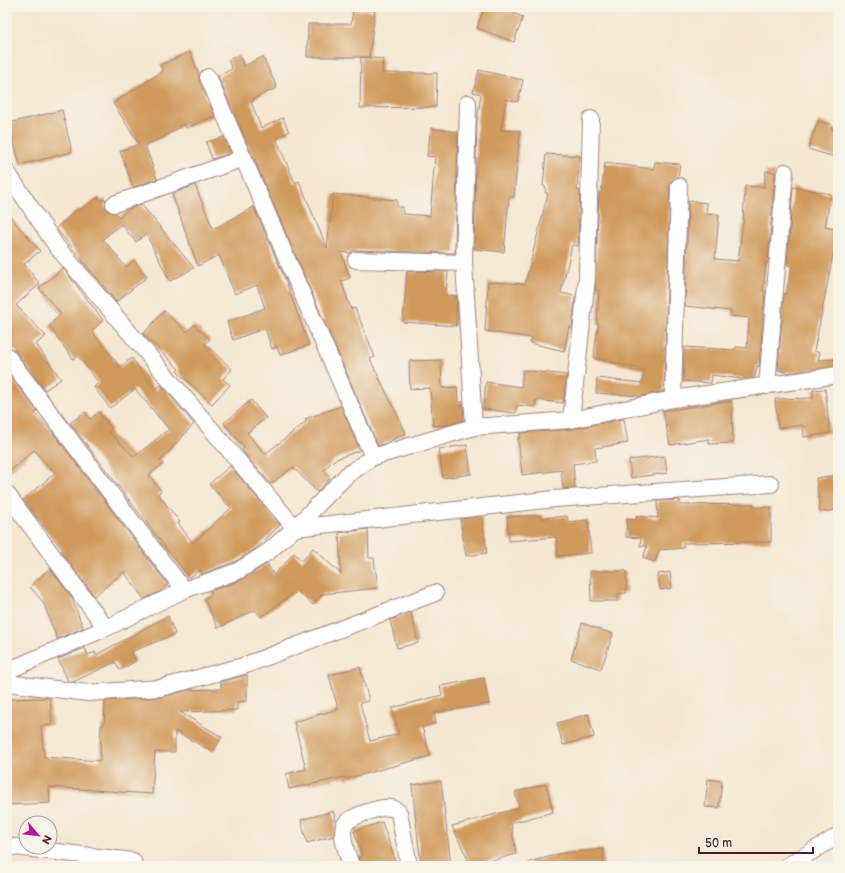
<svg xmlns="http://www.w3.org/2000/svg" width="845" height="873" font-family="'Balsamiq Sans',sans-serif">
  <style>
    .building { fill: #d09a5c }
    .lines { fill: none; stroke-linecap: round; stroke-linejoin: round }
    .minor-casing { stroke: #a0837e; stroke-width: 18 }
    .minor { stroke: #fff; stroke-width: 16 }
  </style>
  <rect width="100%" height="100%" fill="#f7f3e8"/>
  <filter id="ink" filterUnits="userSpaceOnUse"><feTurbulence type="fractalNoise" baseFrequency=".025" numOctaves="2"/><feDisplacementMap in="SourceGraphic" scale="8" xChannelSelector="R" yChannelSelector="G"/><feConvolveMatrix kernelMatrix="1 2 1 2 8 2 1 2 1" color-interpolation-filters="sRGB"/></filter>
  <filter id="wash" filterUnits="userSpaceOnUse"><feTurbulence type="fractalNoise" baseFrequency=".012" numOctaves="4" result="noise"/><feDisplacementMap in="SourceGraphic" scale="16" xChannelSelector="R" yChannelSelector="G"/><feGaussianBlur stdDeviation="0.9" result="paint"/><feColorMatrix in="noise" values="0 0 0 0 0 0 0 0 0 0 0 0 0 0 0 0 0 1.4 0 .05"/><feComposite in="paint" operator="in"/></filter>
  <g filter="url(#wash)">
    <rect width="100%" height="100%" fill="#f5e7d1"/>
    <g id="blocks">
      <path class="building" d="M484,7H497L523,17L514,42L477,28Z
        M353,9L375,11L369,57H307L308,24H351Z
        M190,52L199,74V81L215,116L186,128L185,124L162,138L145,145L157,179L133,187L120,151L139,144L113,103L163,71L160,65Z
        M239,55L244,66L263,57L277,88L253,99L254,101L251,102L261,128L283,118L289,132L276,138L295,183L299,181L327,248L333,194L397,200V207H403V214L430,216L435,157L427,156L431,128L458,132L455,253L354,250L350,253L341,252L350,278L341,281L351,309L355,308L375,357L370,359L406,433L384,444L378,446L218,76L232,69L228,60Z
        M361,57L383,59L382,73H437L436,107L360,108Z
        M479,70L523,80L518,102L506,99L501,130L520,131L514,197H509L504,252L474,249L477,121L481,94L473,92Z
        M62,110L72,152L20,165L9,123Z
        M818,121L832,125L831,129L838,131V158L808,149Z
        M224,137L231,153L212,159L206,142Z
        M546,154L580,156L577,190L580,191L578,246L572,245L561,293L575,296L572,328L569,327L564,351L530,343L532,338L485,331L488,282L525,284L548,193H545L546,187L543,186Z
        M655,162L680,164L678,177L671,181L670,186L664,391L641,396L596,393L597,378L642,383L644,370L594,358L596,339L599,324H597L599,290H595L599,193H601L605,163L654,169Z
        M766,171L775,172L768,263H766L763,291H765L759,367L757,366L755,377L742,379L712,375L711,383L683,381L684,347L735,350L736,347L747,348L749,318L731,316V311L685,306L688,201L707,203L706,214L719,215L715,259L738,261L743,222L745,186L764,187Z
        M195,185L213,229L254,207L285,279L309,345L280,355L277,347L272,349L265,328L233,340L227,322L265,308L257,285L235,294L219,255L198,266L172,194Z
        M793,187L831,194L825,227L838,230L814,351L820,353L818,360L838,359V366L789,373L778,370L784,294H786L792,266L787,265Z
        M99,197L102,201L104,199L106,200L105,207L108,211L116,213L119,217L129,209L141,204L194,268L170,281L146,234L136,242L121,224L103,239L126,267L134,260L147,277L116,302L56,228L78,209L80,210Z
        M7,213L40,251L24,264L40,284L16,305L46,336L36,344L61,379L45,390L15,350L7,347Z
        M63,268L103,320L92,331L120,367L132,358L155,390L161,385L194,424L160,461L163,464L149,475L161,491L158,494L180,522L178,523L193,543L231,508L209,484L230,466L280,525L257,548L234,562L202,574L200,570L189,578L70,423L85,412L90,419L99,412L112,429L109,432L134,457L169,429L135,389L110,408L94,387L99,383L78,356L73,359L49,326L61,314L39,288Z
        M407,271L448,272L446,295L457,296L456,326L403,322Z
        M164,311L187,332L194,325L210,339L205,344L232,369L223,379L230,385L212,404L177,371L179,369L143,334Z
        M441,360L442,388L457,387L458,402H463L464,420L448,425L433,426L430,388L410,389L409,361Z
        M523,370L567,375L563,403L536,400L535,407L517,405L516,413L483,409L486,382L521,387Z
        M7,372L37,411L35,413L53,433L168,585L159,592L144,599L124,572L94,596L61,551L63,550L23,500L55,473L34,450L7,474Z
        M825,389L830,433L804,437L803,425L778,428L775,399L813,398V390Z
        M251,400L266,418L247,433L265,454L306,422L305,419L341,406L360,450L334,460L323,471L330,478L317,492L293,467L271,484L244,453L242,450L244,447L224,423Z
        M732,401L733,443L709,444V439L670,445L663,411Z
        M624,419L628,443L595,448L596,461L573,464L575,488L563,489L561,470L522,475L518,438H520V433L572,429Z
        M467,445L471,474L443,478L439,449Z
        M665,456L667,473L631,478L629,460Z
        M838,475V510L820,512L816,478Z
        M680,500V505L754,504V507H771V542L683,543V548L659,550L655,562L643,558L647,546H640L641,538L626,537L627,519L636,520L637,516L658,518L657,501Z
        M542,515V518L567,516L568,522L588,520L591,553L558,556L556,537L509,541L507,517Z
        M482,517L487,553L466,556L460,519Z
        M368,529L369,558H374L378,588L323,594L313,605L297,591L261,617L255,610L218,628L204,599L212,594L211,591L241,580L267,564L274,575L294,553L302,561L313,548L341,574L339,533Z
        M50,568L72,598L83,628L57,639L43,602L30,587Z
        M590,571H626V593L618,594V601H591Z
        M670,572L672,588L660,590L658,574Z
        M411,612L418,643L397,648L390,620Z
        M168,616L175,634L131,652L136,661L120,670L115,662L73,682L68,681L58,659L85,648L88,655L95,652L96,655Z
        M582,623L613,634L601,669L571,659Z
        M360,667L369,701L360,703L370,741L399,734L392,708L442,695L440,686L484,678L489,704L434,713L436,723L422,727L430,756L346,779L345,777L289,789L286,774L306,769L294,722L338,709L329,675Z
        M247,675V701L237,702V710L180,712L222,737L213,752L175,731V752H155L152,794L49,787L50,803L7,805V699L50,698L52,725L41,726L44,757L100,761L101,725H104L105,701L161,697L188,690L221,689V682Z
        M588,714L594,737L563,745L557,723Z
        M708,779L722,781L719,808L705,807Z
        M441,781L451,866H421L412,785Z
        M546,784L553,812L511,823L516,854L471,866L452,826L519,808L515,792Z
        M333,811L336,821L334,836L307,843L301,820Z
        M382,822L397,866H360L358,857L362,856L354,831Z
        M603,849L604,866H530L529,862L563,853Z"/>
    </g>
  </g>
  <g filter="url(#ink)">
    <use href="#blocks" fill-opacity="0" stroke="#a0837e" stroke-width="1"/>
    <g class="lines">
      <g class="minor-casing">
        <path id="minor" d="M208,77L373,457
          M468,103L464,263L474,427
          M7,172L57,247L295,528L554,499L771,484
          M114,204L244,158
          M356,260L464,263
          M7,356L184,590
          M767,386L785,172
          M673,399L679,186
          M571,420L587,278L591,119
          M7,494L106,628
          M7,671L106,628L184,590L238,571L268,552L295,528L347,475L373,457L474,427L571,420L673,399L838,375
          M7,683L88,693L160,688L243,666L435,593
          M7,846L133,861
          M351,866C348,855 340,838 344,826C348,816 382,806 392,808C395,808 397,811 399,813L409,866
          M787,866L838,836"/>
      </g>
      <use href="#minor" class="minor"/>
    </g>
  </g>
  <rect width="845" height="873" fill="none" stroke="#f7f3e8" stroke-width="24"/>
  <g transform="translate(38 835) rotate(118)"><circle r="19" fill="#f7f3e8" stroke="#b29e9c"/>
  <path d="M0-3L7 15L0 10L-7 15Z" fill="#b5179e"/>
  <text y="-6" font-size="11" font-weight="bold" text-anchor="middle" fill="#4a1f2b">N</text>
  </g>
  <path d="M699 847v6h114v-6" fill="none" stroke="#4a1f2b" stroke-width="2"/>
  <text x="705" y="847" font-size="12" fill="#4a1f2b" stroke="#f7f3e8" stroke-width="3" paint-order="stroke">50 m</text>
</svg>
